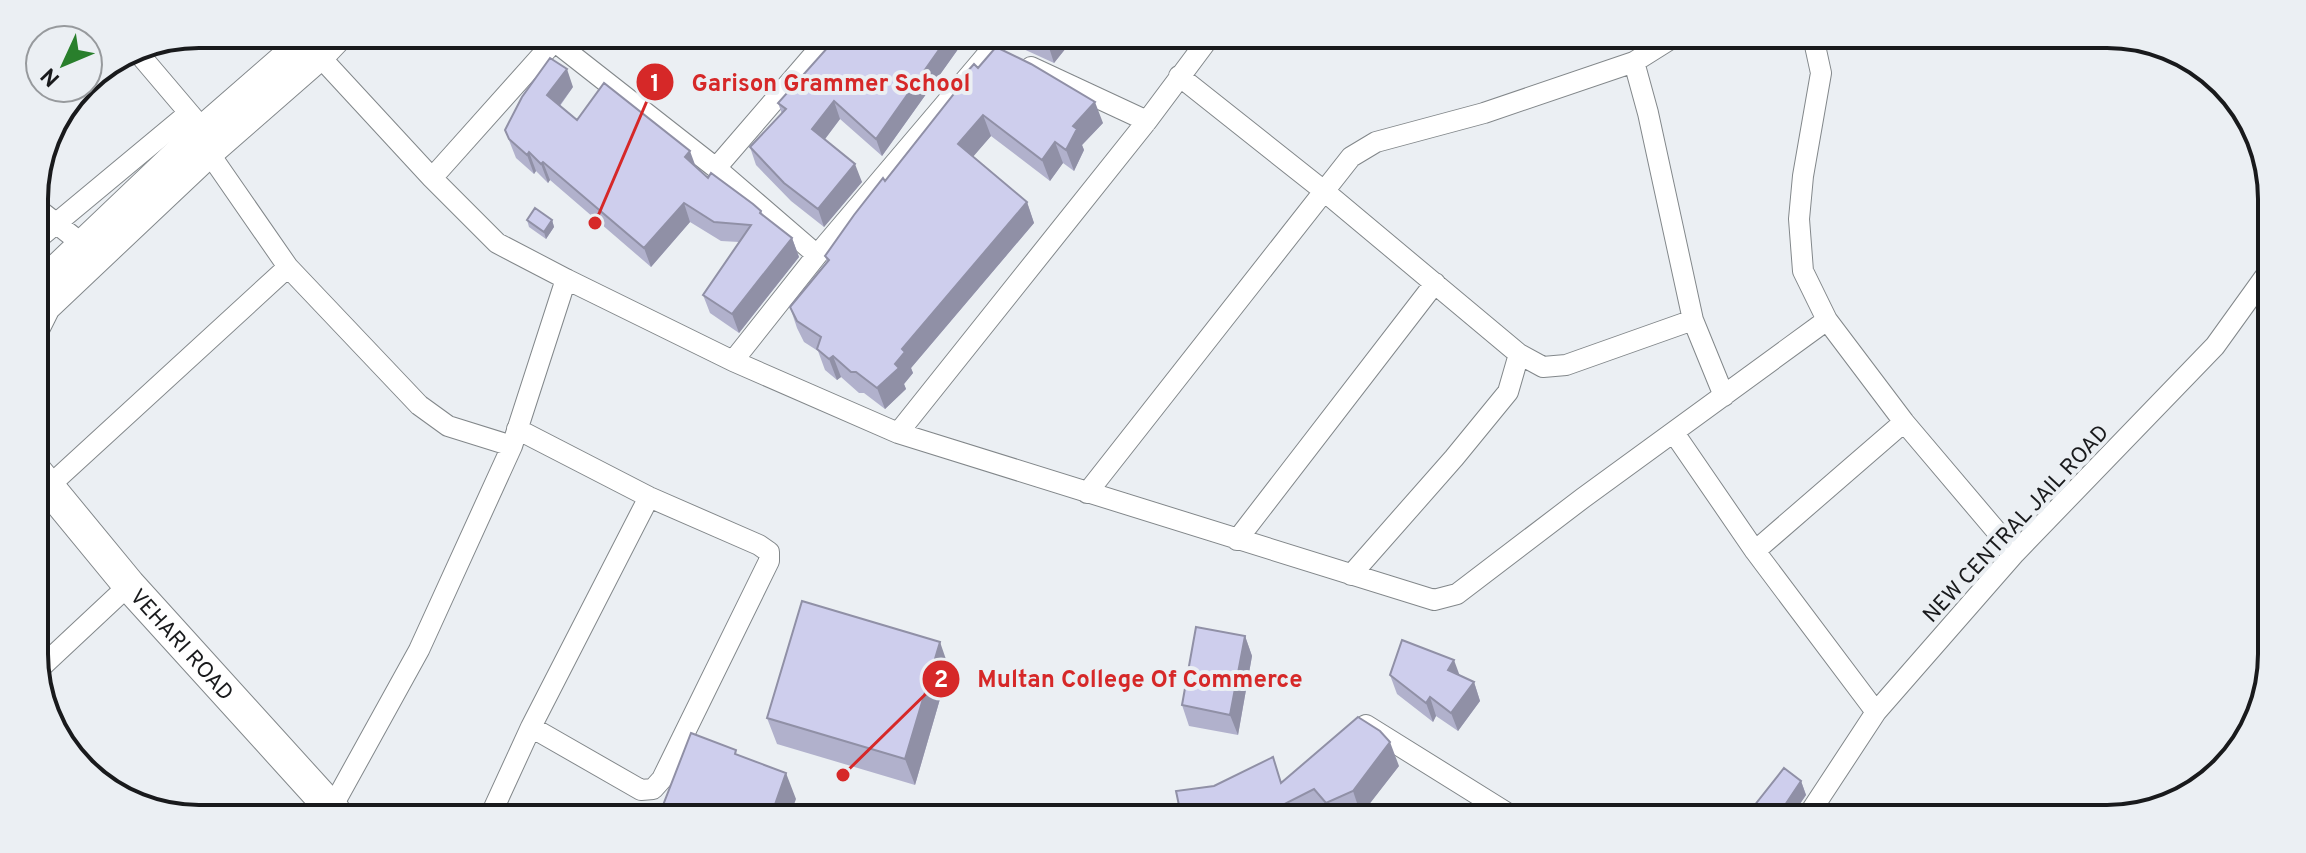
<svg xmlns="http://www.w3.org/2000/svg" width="2306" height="853" font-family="Overpass,sans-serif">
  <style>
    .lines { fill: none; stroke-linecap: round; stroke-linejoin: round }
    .street-casing { stroke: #82878a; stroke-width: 22 }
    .secondary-casing { stroke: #82878a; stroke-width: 30 }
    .primary-casing { stroke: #82878a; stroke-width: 34 }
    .street { stroke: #fff; stroke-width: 20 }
    .secondary { stroke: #fff; stroke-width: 28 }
    .primary { stroke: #fff; stroke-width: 32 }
    .wall { fill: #b1b1cc }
    .shaded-wall { fill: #9090a6 }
    .building { fill: #ceceed; stroke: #9090a6; stroke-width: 2 }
    .labels { text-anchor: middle; stroke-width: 8; stroke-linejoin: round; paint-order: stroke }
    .street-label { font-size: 22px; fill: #191a1c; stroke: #ebeff3 }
    .rim { fill: none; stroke: #191a1c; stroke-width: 4 }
    .leader { fill: none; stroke: #d62828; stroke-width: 3 }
    .callout-dot { fill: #d62828; stroke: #ebeff3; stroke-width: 3 }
    .mark-label { font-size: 24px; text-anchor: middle; font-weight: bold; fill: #fff }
    .callout-label { font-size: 24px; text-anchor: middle; font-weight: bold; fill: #d62828; stroke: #ebeff3; stroke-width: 8; stroke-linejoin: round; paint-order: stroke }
  </style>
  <rect width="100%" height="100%" fill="#ebeff3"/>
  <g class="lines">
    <g class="street-casing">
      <path id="street" d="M554,41L716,168L817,255
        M1814,41L1821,73L1803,176L1799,219L1803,271L1827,320L1904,422L2015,553
        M311,47L432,178L497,243L566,279L733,361L898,433L1434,600L1457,594L1583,498L1827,320
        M134,48L196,121
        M1634,62L1648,113L1693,320L1724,396
        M1031,67L1147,121
        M1179,76L1324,191L1519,354L1543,367L1566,365L1693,320
        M209,153L288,267L419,405L448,426L512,446
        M716,168L829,37
        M432,178L559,36
        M34,206L90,250
        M35,241L189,113
        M733,361L817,255L1001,38
        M517,429L649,497L759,545L769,552V561L662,779L653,789L641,790L531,727
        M898,433L1147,121L1209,38
        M1674,433L1755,551L1876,712
        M48,487L288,267
        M1087,493L1351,157L1376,142L1484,113L1634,62L1669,40
        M1237,540L1435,283
        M1755,551L1904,422
        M1351,575L1454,458L1508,392L1519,354
        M37,671L129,585
        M1366,725L1512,816
        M330,811L419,650L512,446L566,279
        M492,812L531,727L649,497
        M1807,817L1876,712L2015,553L2215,346L2269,271"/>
    </g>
    <g class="secondary-casing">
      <path id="secondary" d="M35,289L203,129L312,34
        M35,329L46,307L209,153L320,56L340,35"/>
    </g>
    <g class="primary-casing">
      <g id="primary">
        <path id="s1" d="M36,472L129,585L334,811"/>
      </g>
    </g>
    <use href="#street" class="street"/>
    <use href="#secondary" class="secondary"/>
    <use href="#primary" class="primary"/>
  </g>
  <path class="wall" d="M837,37H977L972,43L966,38L882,156L840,119L825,139L862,182L824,227L791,201L756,165L750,147L782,114L778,103Z
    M1016,38H1074L1054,63L1019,47Z
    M978,68L1103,123L1082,145L1084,150L1074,171L1063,163L1050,181L991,136L973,156L1027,202L1034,223L911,368L913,373L904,384L906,389L885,409L864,393H859L841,377L837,380L825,370L818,351L804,342L797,328L790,307L827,262L825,256L959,87L957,83Z
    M573,87L560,106L577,120L696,167L708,178L761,211L763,215L792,238L799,257L739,333L710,313L703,295L739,242L721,241L690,222L651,267L550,180L548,183L536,171L534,174L516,158L505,130Z
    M527,220H552L554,227L546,239L529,227Z
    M1245,636L1252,656L1238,735L1189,726L1182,705Z
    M949,668L915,785L777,744L767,718Z
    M1390,675H1459L1474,682L1480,701L1458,731L1436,716L1433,722L1397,694Z
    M1399,766L1360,815H1325L1323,813L1319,815H1181L1282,782Z
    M1801,781L1806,795L1791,817H1758L1754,806Z"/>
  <path class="shaded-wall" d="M948,37L966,38L882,156L876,139Z
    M1046,38H1074L1054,63Z
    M567,69L573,87L554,113L547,95Z
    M834,101L840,119L819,147L812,129Z
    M1095,102L1103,123L1082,145L1084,150L1074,171L1066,150L1073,126Z
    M983,115L991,136L966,165L958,144Z
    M1055,142L1063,163L1050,181L1042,160Z
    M690,151L697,170L685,157Z
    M529,152L536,171L534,174L527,155Z
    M543,162L550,180L548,183L541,164Z
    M855,164L862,182L824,227L818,209Z
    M1027,202L1034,223L911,368L913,373L904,384L906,389L885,409L877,388L895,364L902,349Z
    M684,203L690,222L651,267L644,248Z
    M552,220L554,227L546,239L544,232Z
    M792,238L799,257L739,333L732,314Z
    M833,356L841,377L837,380L829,359Z
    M1245,636L1252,656L1238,735L1230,715Z
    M940,642L949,668L915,785L905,759Z
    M1454,660L1461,679L1448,670Z
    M1474,682L1480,701L1458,731L1451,713Z
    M1430,697L1436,716L1433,722L1426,703Z
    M1390,742L1399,766L1361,815L1353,791Z
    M786,773L796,799L791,813H772Z
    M1801,781L1806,795L1791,817H1777Z"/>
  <path class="building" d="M837,37H948L876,139L834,101L812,129L855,164L818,209L784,183L750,147L786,109L778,103Z
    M996,47L1031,64L1095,102L1073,126L1077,129L1066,150L1055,142L1042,160L983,115L958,144L1027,202L902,349L905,352L895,364L899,368L877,388L856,372H851L833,356L829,359L817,349L821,337L797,321L790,307L829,260L825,256L854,215L883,178L885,181L960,86L957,83L974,64L978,68Z
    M550,58L567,69L547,95L577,120L604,83L690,151L685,157L708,178L711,173L753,204L761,211L760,213L792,238L732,314L703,295L751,225L714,222L684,203L644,248L543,162L541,164L529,152L527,155L509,139L505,130L522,97Z
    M535,208L552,220L544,232L527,220Z
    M802,601L940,642L905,759L767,718Z
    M1196,627L1245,636L1230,715L1182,705Z
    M1402,640L1454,660L1448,670L1474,682L1451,713L1430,697L1426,703L1390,675Z
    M1358,717L1380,731L1390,742L1353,791L1326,803L1314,789L1263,815H1181L1176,791L1214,786L1273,757L1281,783Z
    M691,733L736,750L735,754L786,773L772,813H660Z
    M1784,768L1801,781L1777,817H1769L1754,806Z"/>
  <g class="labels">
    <g class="street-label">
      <text transform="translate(2015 523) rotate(-47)" y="8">NEW CENTRAL JAIL ROAD</text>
      <text dy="8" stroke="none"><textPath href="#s1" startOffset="226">VEHARI ROAD</textPath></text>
    </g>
  </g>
  <path d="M0 0H2306V853H0ZM199 48H2107A151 151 0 0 1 2258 199V654A151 151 0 0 1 2107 805H199A151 151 0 0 1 48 654V199A151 151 0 0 1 199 48Z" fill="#ebeff3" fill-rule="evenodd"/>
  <path class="rim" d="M199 48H2107A151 151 0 0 1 2258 199V654A151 151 0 0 1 2107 805H199A151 151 0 0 1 48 654V199A151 151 0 0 1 199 48Z"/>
  <path class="leader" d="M595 223L655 82M843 775L941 679"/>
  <g class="callout-dot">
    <circle cx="595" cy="223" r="8"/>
    <circle cx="843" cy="775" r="8"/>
    <circle cx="655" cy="82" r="20"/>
    <circle cx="941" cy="679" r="20"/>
  </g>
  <g class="mark-label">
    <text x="655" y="91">1</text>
    <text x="941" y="687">2</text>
  </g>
  <g class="callout-label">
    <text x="831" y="91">Garison Grammer School</text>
    <text x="1140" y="687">Multan College Of Commerce</text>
  </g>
  <g transform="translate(64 64) rotate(226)"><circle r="38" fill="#ebeff3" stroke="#979a9d" stroke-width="2"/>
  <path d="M0-6L14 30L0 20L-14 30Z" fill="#297f2c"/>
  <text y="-12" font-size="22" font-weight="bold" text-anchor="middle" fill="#191a1c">N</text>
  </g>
</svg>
